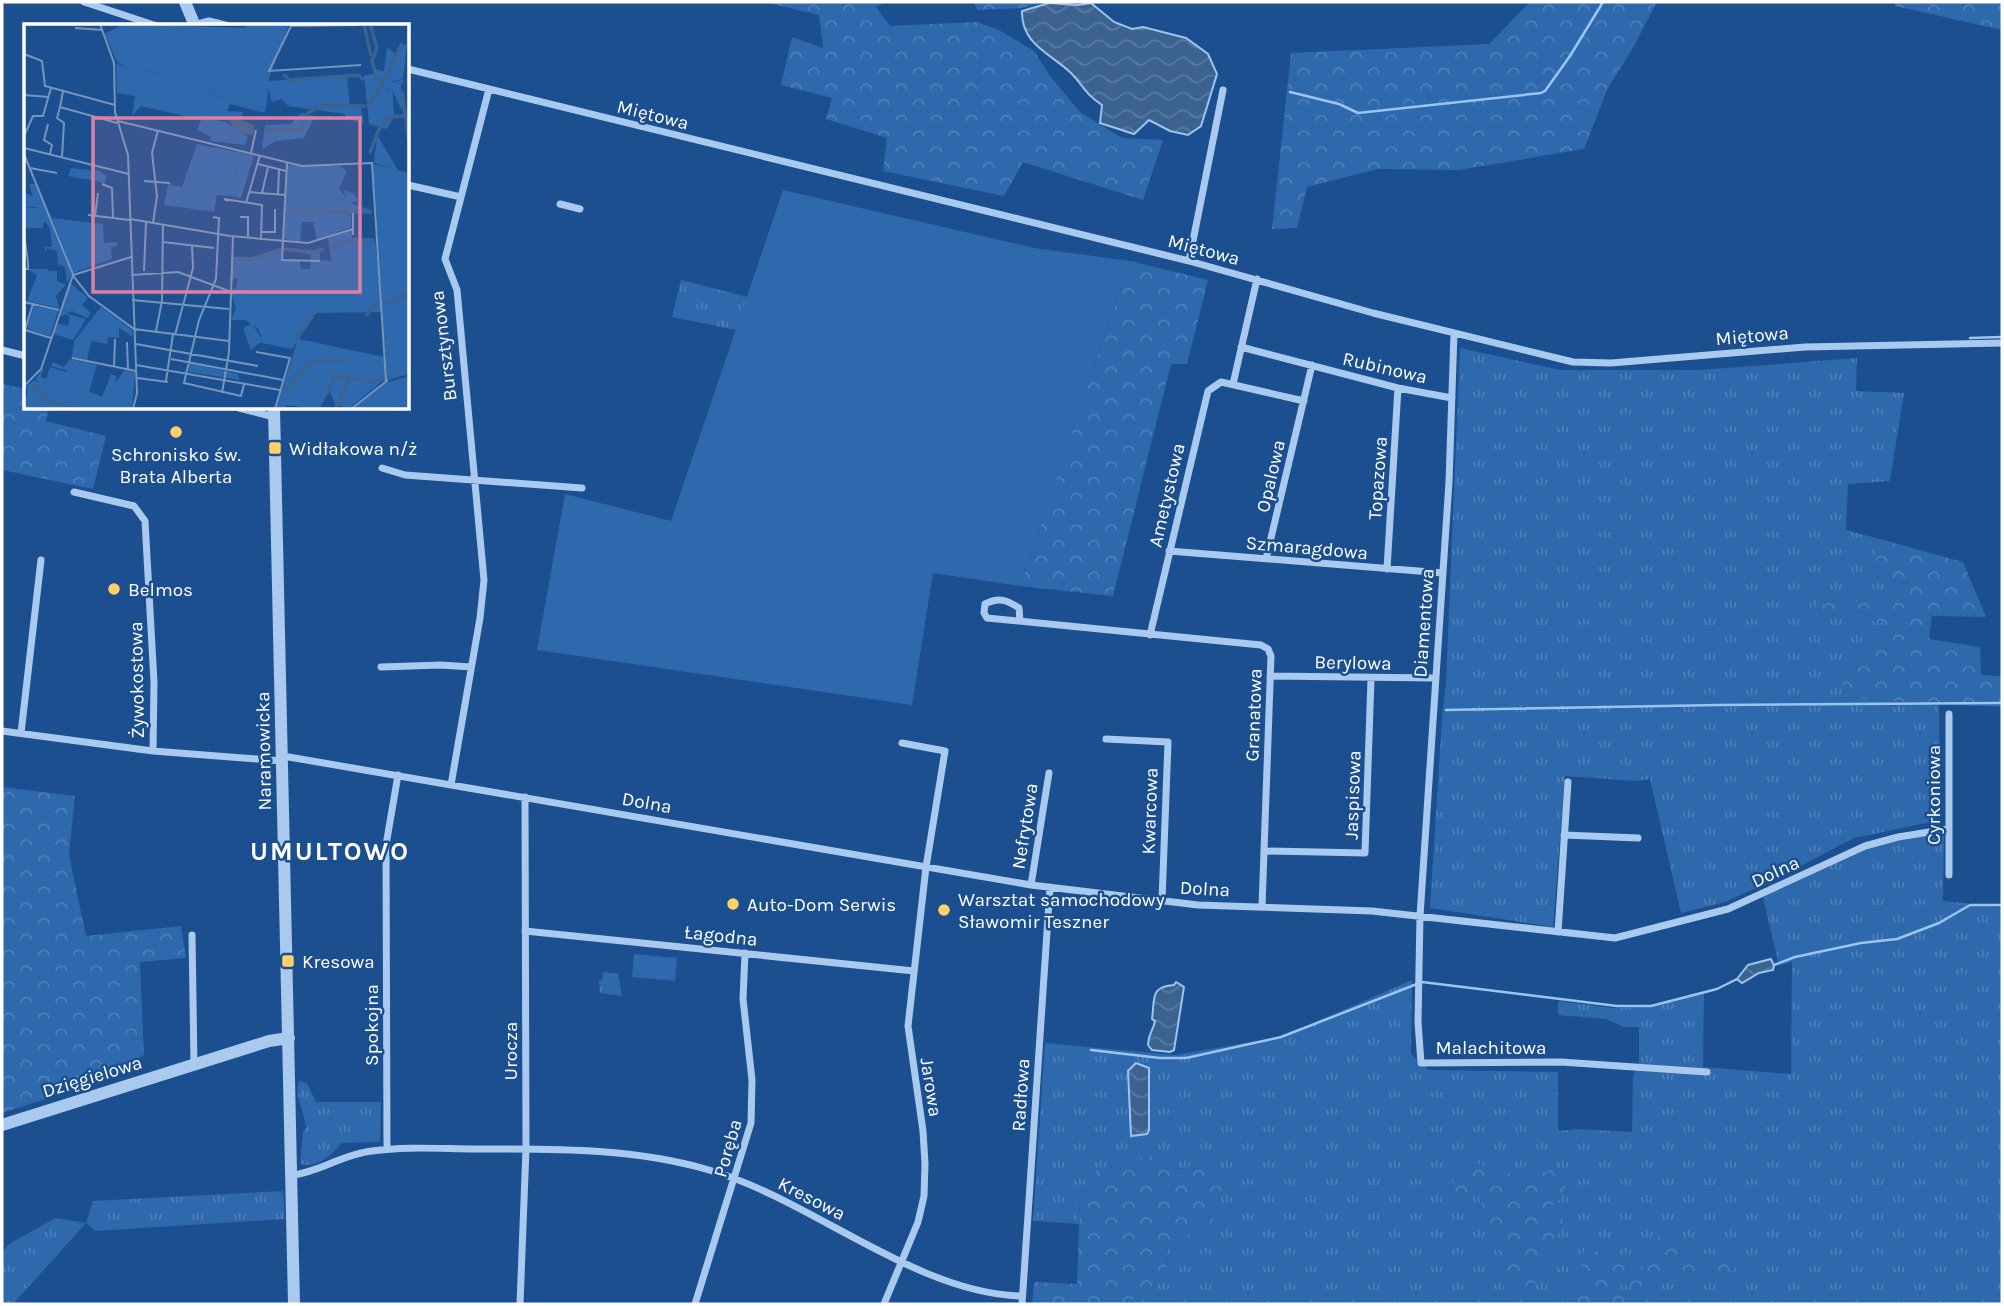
<svg xmlns="http://www.w3.org/2000/svg" width="2004" height="1306" font-family="Karla,sans-serif">
  <style>
    .grass { fill: url(#grass-tufts); fill-rule: evenodd }
    .forest { fill: url(#forest-crowns) }
    .garden { fill: #2e69ad }
    .water { fill: url(#water-waves); stroke: #9cc4f0; stroke-width: 2 }
    .lines { fill: none; stroke-linecap: round; stroke-linejoin: round }
    .stream { stroke: #9cc4f0; stroke-width: 2.5 }
    .minor { stroke: #a9c9ee; stroke-width: 7 }
    .tertiary { stroke: #a9c9ee; stroke-width: 12 }
    .poi-dot { fill: #ffd166; stroke: #1b4f8f; stroke-width: 2.5 }
    .labels { text-anchor: middle; stroke-width: 5; stroke-linejoin: round; paint-order: stroke }
    .street-label { font-size: 19px; fill: #fff; stroke: #1b4f8f }
    .poi-label { font-size: 19px; fill: #fff; stroke: #1b4f8f; text-anchor: start }
    .district-label { font-size: 26px; font-weight: bold; letter-spacing: 2px; fill: #fff; stroke: #1b4f8f }
    .inset-river { fill: none; stroke: #3c6290; stroke-width: 3.5 }
    .inset-road { fill: none; stroke: #7695bc; stroke-width: 2 }
    .view { fill: #dd80a5; fill-opacity: 0.15; stroke: #dd80a5; stroke-width: 3.5 }
    .inset-edge { fill: none; stroke: #fff; stroke-width: 3.5 }
  </style>
  <defs>
    <pattern id="grass-tufts" width="24" height="20" patternUnits="userSpaceOnUse" patternTransform="scale(1.75)"><rect width="24" height="20" fill="#2e69ad"/><path d="M3 7l-1-3M5 7V3M7 7l1-3M15 17l-1-3M17 17v-4M19 17l1-3" fill="none" stroke="#4d80b9"/></pattern>
    <pattern id="forest-crowns" width="20" height="18" patternUnits="userSpaceOnUse" patternTransform="scale(1.75)"><rect width="20" height="18" fill="#2e69ad"/><path d="M2 6a3 3 0 1 1 6 0M12 15a3 3 0 1 1 6 0" fill="none" stroke="#4d80b9"/></pattern>
    <pattern id="water-waves" width="16" height="10" patternUnits="userSpaceOnUse" patternTransform="scale(1.75)"><rect width="16" height="10" fill="#3c6290"/><path d="M0 5q4-4 8 0t8 0" fill="none" stroke="#597aa1"/></pattern>
  </defs>
  <rect width="100%" height="100%" fill="#1b4f8f"/>
  <path class="grass" d="M681,280L748,297L736,330L672,317Z
    M1460,348L1560,370H1700L1857,358L1856,391L1904,393L1890,481L1848,484L1846,530L1876,538V576L1910,584V601L1819,602L1818,612L1884,622L1881,637L1841,697L1939,705L1940,816L1931,822L1854,838L1774,880L1725,902L1681,913L1650,779L1636,781L1565,776L1553,927L1430,908L1442,719L1446,682Z
    M1944,835L1943,901L2002,907V1304H1625L1619,1282L1658,1279L1684,1283L1731,1258L1679,1251L1658,1235L1643,1269L1573,1303L1132,1304L1135,1294L1165,1280L1168,1244L1212,1224L1227,1170L1159,1168L1160,1154L1080,1198L1079,1224L1033,1221L1045,1043L1175,1055L1281,1037L1412,980L1411,1054L1429,1070L1558,1072V1131L1577,1129L1632,1132L1633,1076L1639,1062V1027H1624L1606,1019L1558,1015V1001L1614,1008L1652,1007L1704,993L1703,1067L1791,1074L1792,962L1779,966L1763,897L1855,851L1905,838ZM1468,1161L1565,1193L1552,1206L1565,1224L1553,1239V1254L1548,1260L1537,1257L1499,1272V1252L1492,1237Z
    M603,972L618,974L622,996L600,993L599,980H602Z
    M299,1081L307,1083L316,1102H381L380,1142L341,1143C332,1155 317,1169 300,1164L303,1132L306,1128C305,1112 294,1097 299,1081Z
    M283,1191L285,1219L95,1231L86,1223L13,1304H2V1253L9,1244L55,1218L86,1223L93,1201Z"/>
  <path class="forest" d="M764,2H885L876,7L890,26L977,22L999,30L1034,51L1050,76L1080,112L1122,138L1163,140L1143,200L1023,162L1004,196L883,171L887,138L826,119L832,98L781,85L792,37L823,48L819,15Z
    M974,2H1045L1022,8L977,10Z
    M1530,2H1657L1633,48L1608,88L1584,149L1459,170L1378,169L1307,187L1297,228L1272,229L1291,53L1489,44Z
    M1895,2H2002V30L1895,6Z
    M1130,261L1208,280L1187,364H1171L1113,596L1020,586Z
    M2,384L26,389V408H49L46,421L106,436L93,489L2,470Z
    M1876,538L1963,562L1986,617L1932,616L1929,639L1980,647L1981,675L2002,676V707L1934,704L1841,697L1846,659C1871,653 1879,648 1884,622L1818,613V602L1910,600V584L1876,576Z
    M2,787L75,796L69,855L86,936L181,926L186,958L140,962L144,1055L131,1062L118,1076L2,1113Z
    M1161,1154L1159,1168L1227,1170L1212,1224L1168,1244L1165,1280L1135,1294L1132,1304H1032L1034,1282L1077,1284L1080,1198L1097,1169Z
    M1468,1161L1528,1180L1552,1169L1566,1183L1565,1193L1552,1206L1566,1224L1553,1239V1254L1548,1260L1537,1257L1542,1280L1507,1294L1499,1272V1252L1492,1237L1479,1195L1463,1196L1454,1192L1452,1166Z
    M1673,1234L1679,1251L1732,1258L1735,1271L1701,1274L1684,1283L1658,1279L1646,1290L1620,1283L1625,1304H1531L1573,1303L1585,1247L1643,1269L1658,1235Z"/>
  <path class="garden" d="M783,190L1034,248L1130,261L1020,586L933,573L912,705L537,650L565,494L671,521Z
    M634,954L677,958L675,981L632,977Z"/>
  <path class="water" d="M1049,3L1078,5L1091,3L1114,22L1132,29L1143,27L1186,38L1208,54L1217,74L1201,126L1188,135L1170,131L1149,120L1134,134L1100,123L1102,105C1084,93 1084,86 1071,73C1050,53 1021,44 1022,11Z
    M1771,959L1774,966L1773,970L1759,973L1742,983L1737,979L1748,965Z
    M1176,982L1184,987L1174,1050L1170,1052L1152,1050L1148,1045C1148,1033 1153,1032 1155,1021L1152,1019C1155,997 1150,987 1174,985Z
    M1136,1063L1149,1068V1130L1147,1134L1131,1136L1128,1071Z"/>
  <g class="lines">
    <path class="stream" d="M1290,92L1339,104L1358,113L1541,93L1545,91L1570,56L1603,2
      M1970,338L2002,337
      M1446,710L1718,705L2002,703
      M1774,965L1795,957L1861,943L1897,939L1939,923L1970,905H2002
      M1091,1050L1160,1058H1186L1281,1037L1422,982L1617,1006H1651L1717,989L1737,979"/>
    <path class="minor" d="M84,2L157,26
      M194,25L209,21L229,26
      M408,69L1189,261L1373,313L1573,362L1611,363L1805,347L2002,343
      M408,185L461,197
      M560,204L580,209
      M1189,261L1223,90
      M1454,333L1449,482L1420,916L1418,1022L1421,1063L1561,1062L1707,1072
      M1241,347L1398,388L1452,398
      M2,350L26,356
      M1233,384L1257,279
      M239,408L274,417
      M382,468L405,475L582,488
      M74,492L134,506L145,521L154,682L153,751
      M1169,551L1443,573
      M1266,559L1312,365
      M1387,569L1398,388
      M1020,621L1019,608C1007,600 999,597 985,604L984,613L987,618L1261,645L1268,649L1271,656L1262,907
      M1150,635L1208,391L1221,382L1304,401
      M381,667L441,665L471,667
      M1270,676L1435,678
      M2,731L153,751L282,761
      M21,733L41,560
      M1106,739L1168,742L1162,901
      M283,756L1031,885L1198,905L1372,911L1615,938L1728,909L1865,846L1898,837L1948,829
      M451,785L480,618L484,580L457,290L445,259L489,89
      M1564,835L1638,838
      M1264,851L1365,853L1371,679
      M1949,875V714
      M1031,885L1049,773
      M525,931L914,971
      M1558,932L1568,782
      M192,935L194,1064
      M387,1149L386,845L398,775
      M292,1175C317,1173 343,1154 372,1151C407,1146 443,1149 478,1149C557,1149 633,1148 709,1170C811,1199 916,1294 1022,1296
      M520,1304L526,1149L525,797
      M695,1304L751,1123L752,1080L743,999L745,953
      M884,1304L918,1222L924,1196L925,1164L923,1131L908,1026L926,867L945,751L902,743
      M1022,1304L1050,887"/>
    <path class="tertiary" d="M185,2L195,26
      M274,408L294,1304
      M2,1125L269,1041L289,1038"/>
  </g>
  <g class="poi-dot">
    <circle cx="176" cy="432" r="7"/>
    <rect x="268" y="441" width="14" height="14" rx="3.5"/>
    <circle cx="114" cy="589" r="7"/>
    <circle cx="733" cy="904" r="7"/>
    <circle cx="944" cy="910" r="7"/>
    <rect x="281" y="954" width="14" height="14" rx="3.5"/>
  </g>
  <g class="labels">
    <g class="street-label">
      <text transform="translate(653 114) rotate(14)" y="7">Miętowa</text>
      <text transform="translate(1204 249) rotate(15)" y="7">Miętowa</text>
      <text transform="translate(1752 335) rotate(-5)" y="7">Miętowa</text>
      <text transform="translate(443 346) rotate(-97)" y="7">Bursztynowa</text>
      <text transform="translate(1385 367) rotate(13)" y="7">Rubinowa</text>
      <text transform="translate(1270 476) rotate(-77)" y="7">Opalowa</text>
      <text transform="translate(1377 478) rotate(-86)" y="7">Topazowa</text>
      <text transform="translate(1166 495) rotate(-77)" y="7">Ametystowa</text>
      <text transform="translate(1307 547) rotate(5)" y="7">Szmaragdowa</text>
      <text transform="translate(1423 623) rotate(-86)" y="7">Diamentowa</text>
      <text transform="translate(1353 662) rotate(1)" y="7">Berylowa</text>
      <text transform="translate(136 680) rotate(-91)" y="7">Żywokostowa</text>
      <text transform="translate(1253 715) rotate(-88)" y="7">Granatowa</text>
      <text transform="translate(263 751) rotate(-91)" y="7">Naramowicka</text>
      <text transform="translate(1352 795) rotate(-88)" y="7">Jaspisowa</text>
      <text transform="translate(1933 795) rotate(-90)" y="7">Cyrkoniowa</text>
      <text transform="translate(647 802) rotate(10)" y="7">Dolna</text>
      <text transform="translate(1149 811) rotate(-88)" y="7">Kwarcowa</text>
      <text transform="translate(1024 826) rotate(-81)" y="7">Nefrytowa</text>
      <text transform="translate(1775 871) rotate(-25)" y="7">Dolna</text>
      <text transform="translate(1205 888) rotate(3)" y="7">Dolna</text>
      <text transform="translate(721 935) rotate(6)" y="7">Łagodna</text>
      <text transform="translate(371 1025) rotate(-90)" y="7">Spokojna</text>
      <text x="1491" y="1054">Malachitowa</text>
      <text transform="translate(510 1051) rotate(-90)" y="7">Urocza</text>
      <text transform="translate(92 1076) rotate(-17)" y="7">Dzięgielowa</text>
      <text transform="translate(932 1087) rotate(81)" y="7">Jarowa</text>
      <text transform="translate(1020 1095) rotate(-86)" y="7">Radłowa</text>
      <text transform="translate(727 1148) rotate(-74)" y="7">Poręba</text>
      <text transform="translate(812 1198) rotate(27)" y="7">Kresowa</text>
    </g>
    <g class="poi-label">
      <text x="289" y="455">Widłakowa n/ż</text>
      <text x="176" y="461" text-anchor="middle">Schronisko św.<tspan x="176" dy="22">Brata Alberta</tspan></text>
      <text x="128" y="596">Belmos</text>
      <text x="958" y="906">Warsztat samochodowy<tspan x="958" dy="22">Sławomir Teszner</tspan></text>
      <text x="747" y="911">Auto-Dom Serwis</text>
      <text x="302" y="968">Kresowa</text>
    </g>
    <g class="district-label">
      <text x="330" y="860">UMULTOWO</text>
    </g>
  </g>
  <g transform="translate(24 24)">
    <rect width="385" height="385" fill="#1b4f8f"/>
    <path d="M92,40L140,51H182L185,64L243,77L242,84L182,70L176,84L93,69ZM263,141L316,142L323,147L315,165L323,174L311,175L320,177L318,181L327,188V203L293,216L289,198H278L276,218L259,215ZM5,160H11L48,251L43,259L41,243L35,240L34,244L33,227L23,224L21,228V223H28L26,204L21,198L15,202L19,195L13,183H0L1,169L9,172ZM328,205V214L351,216L359,288L292,289L275,315L360,333L361,355L324,385L310,379L306,366L295,385L262,381L263,385H252L273,318L268,325L233,318L239,316L234,305L221,296L226,274H220L213,254L206,257L208,233H239L257,225V235L276,237L277,245H286L287,231L276,228L296,227V236L307,237L304,214ZM4,245H24L29,253L26,247H33V257L42,261L32,272L35,284L3,277L13,251ZM10,282L34,287L26,312L3,305ZM39,289L62,295L49,316L30,310L32,299L44,302L46,293ZM46,335L73,341L65,367L78,373L87,350L92,352L91,359L101,346L111,348L108,385H0L4,365L0,364L10,356L15,359L12,355L20,342L17,353L22,355L26,343L41,348L44,347L27,342L29,338L40,343ZM165,339L214,350L216,356L165,348ZM361,359L369,385H328Z" fill="#2e69ad"/>
    <path d="M100,0L221,4L223,0H265L244,57L323,52L326,81L337,84L340,99L321,95V90L264,82L258,75L248,78L244,65L243,77L185,64L182,52L140,51L101,42L93,38L81,10ZM363,23L372,30L371,53L366,57L367,38L362,59L380,56L378,61H364L363,68L368,63L370,92L363,105L345,100L340,51L350,50V45L360,47ZM182,70L242,84L241,89L206,80L203,87L219,88L218,95H186L202,98L224,113L221,121L186,117L187,113L173,106L177,96L117,82L108,92L111,72L175,83ZM277,89L291,92L280,114L252,117L238,125L241,101L267,100ZM353,111L374,146L385,149V350L363,356L349,140L371,145L350,139ZM219,129L230,132L217,174L205,172ZM47,144L75,147L83,152L81,159L44,152ZM319,166L330,169L334,177L326,179L345,185V189L314,187L320,177L311,175L323,174ZM28,194L79,200L80,219L93,218V222L87,223L88,235L49,249ZM223,248L232,250L219,271L229,275L228,290L221,296H207L212,285L206,265H212L215,250ZM45,258L64,274L58,281L67,289L63,294L48,287L35,293L39,286L45,287L37,285ZM77,283L108,306L109,313L95,304V314L84,313L83,320L67,317L63,337L48,333L50,317ZM228,300L239,316L227,326L219,304ZM385,352V385H369L361,359Z" fill="#2e69ad"/>
    <path d="M383,7L384,12L379,55L362,59L367,37L366,57L371,53L370,32L378,19L382,21ZM376,59L381,85H377L367,63L364,85V61Z" fill="#2e69ad"/>
    <path d="M173,120L219,129L205,172L193,171L190,188L140,181L144,160L158,163ZM0,183L19,185V204H0Z" fill="#2e69ad"/>
    <path d="M214,95L230,101L229,111L215,110L205,97Z" fill="#3c6290"/>
    <path class="inset-river" d="M340,0L347,32M346,0L353,24L348,37L353,54L360,58M259,50L266,56L334,51L340,56M361,56L378,19M378,67L385,119M344,82L359,59M241,106H275L284,89L299,81L342,82M346,129L355,105L366,93L381,92M262,189L348,188M305,223L331,215L350,216M214,234L227,235L258,225L289,228L300,225M362,279L385,270M342,292L351,280L360,279M272,315L292,287M8,361L21,377L52,385M260,367L289,337H324M303,370L311,351L348,358L361,355M311,385L325,355"/>
    <path class="inset-road" d="M76,0L90,39L91,88L104,131L113,369L109,385M334,1L267,2L245,47L337,41M51,4L79,6M0,30L18,37L21,62L91,81M39,67L36,83L93,99M0,71L25,73M36,83L33,94L40,99L38,133M94,97L278,142L348,139L362,357M24,100L20,116L28,121L26,130M0,112L9,92H19L27,64M0,124L105,150M227,129L232,106M0,130L50,253L65,272L110,305L205,317M263,139L258,236L296,237M234,140L262,147M6,144L33,149M120,157L146,159M78,160L88,164L89,194M225,168L261,171M238,169L244,143M254,170L255,146M205,177L200,175L238,181L237,215M222,179L236,131M64,191L106,196M71,192L74,169M189,193L195,194L192,255L175,296L160,359L217,372L220,360M216,193H224V214M106,195L206,212L284,219L329,205M129,199L133,172L128,129L134,106M237,208H251V185M0,210L4,238V245H0M329,211V189M139,218L190,224M120,247L122,198M49,251L107,233M107,251L154,248L205,267M108,276L205,285M0,278L35,286M1,306L27,314M132,307L138,277L139,200M0,309L9,280M151,311L169,244L168,221M103,318L104,345M112,320L234,342M232,328L266,334L251,385M48,334L112,347M147,335L259,356M112,341L256,366M90,343L91,315M113,354L144,358M142,357L149,310M0,362L17,345L49,251M198,369L205,328L209,212M327,385L364,356"/>
    <path class="view" d="M69,94H336V268H69Z"/>
    <rect width="385" height="385" class="inset-edge"/>
  </g>
  <rect width="2004" height="1306" fill="none" stroke="#ffffff" stroke-width="7"/>
</svg>
